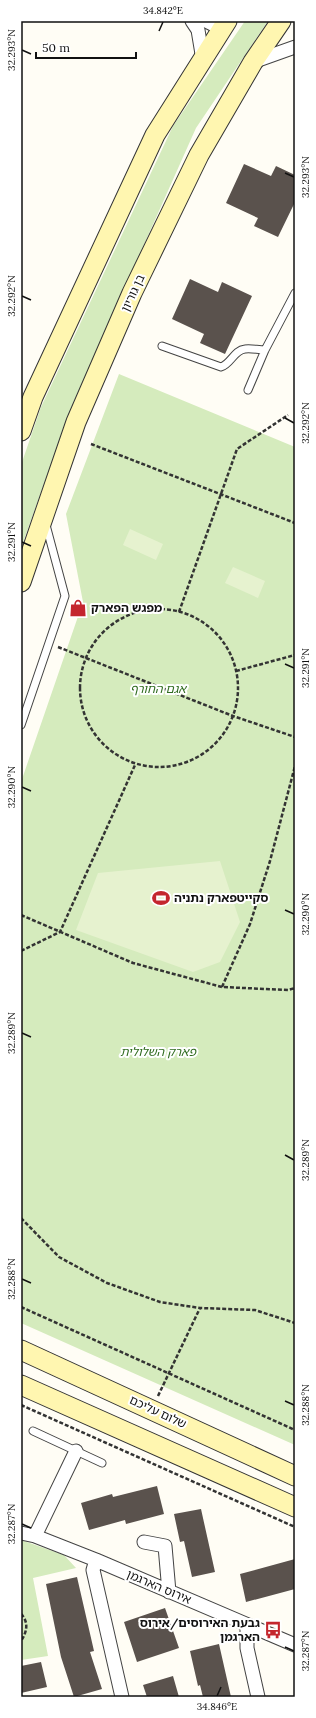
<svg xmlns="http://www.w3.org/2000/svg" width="316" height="1718" font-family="Lora,'Noto Sans Hebrew',serif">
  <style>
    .green { fill: #d5ebbd }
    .pitch { fill: #e6f2cf }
    .building { fill: #5a524d }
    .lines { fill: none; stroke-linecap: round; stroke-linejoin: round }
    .service-casing { stroke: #444; stroke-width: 9 }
    .minor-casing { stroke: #444; stroke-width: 15 }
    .secondary-casing { stroke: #333; stroke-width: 21 }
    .path { stroke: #333; stroke-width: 2.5; stroke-dasharray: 4 2; stroke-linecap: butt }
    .service { stroke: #fff; stroke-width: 7 }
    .minor { stroke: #fff; stroke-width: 13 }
    .secondary { stroke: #fff6b0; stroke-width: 19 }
    .ticks { fill: none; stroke: #111; stroke-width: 1.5 }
    .labels { text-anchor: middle; stroke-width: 4; stroke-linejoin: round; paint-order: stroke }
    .street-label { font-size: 12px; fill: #111; stroke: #fff }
    .poi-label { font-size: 12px; font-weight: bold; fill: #111; stroke: #fff; text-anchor: start }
    .park-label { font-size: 12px; font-style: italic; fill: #2f6b1f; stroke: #fff }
    .neatline { fill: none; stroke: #111; stroke-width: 1.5 }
    .ticks-label { font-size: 10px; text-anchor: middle; fill: #111 }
  </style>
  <rect width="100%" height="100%" fill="#fffdf5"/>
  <path class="green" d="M245,21H268L196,128L72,406L21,548V465L41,407L173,126Z
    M119,374L295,447V1445L21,1323V782L83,602L66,514Z
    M21,1540L64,1555L76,1568L33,1578L48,1656L21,1660Z"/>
  <path class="pitch" d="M130,529L163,544L156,560L123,545Z
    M233,567L265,581L258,598L225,583Z
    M220,861L240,922L220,962L193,972L76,930L98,873Z"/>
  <path class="building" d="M244,164L271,176L276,166L295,175V202L278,237L254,226L258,218L226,203Z
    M190,279L218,292L222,282L252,296L225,354L200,343L204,334L172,319Z
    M157,1486L164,1514L126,1524L125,1520L89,1530L81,1503L112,1494L113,1497Z
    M201,1509L215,1572L192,1577L184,1541L180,1542L174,1514Z
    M295,1559V1589L246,1602L240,1574Z
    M77,1577L94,1651L90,1652L102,1689L74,1697L61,1657L46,1584Z
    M165,1608L179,1648L137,1662L124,1622Z
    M219,1644L231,1697H203L200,1685L198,1686L190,1651Z
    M41,1662L47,1687L21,1693V1666Z
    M173,1676L179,1697H147L143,1685Z"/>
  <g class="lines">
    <g class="service-casing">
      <path id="service" d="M162,346L221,367C231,364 234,350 245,349C251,348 258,350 265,350
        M248,390L265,350L295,293
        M21,725L65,596L46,525
        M33,1431L102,1463"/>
    </g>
    <g class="minor-casing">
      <path id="minor" d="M192,21L198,30L203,60
        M206,21L222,29
        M253,62L295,47
        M21,1533L35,1536L96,1560L295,1645
        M35,1536L76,1451
        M144,1542L165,1546L169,1592
        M96,1560L93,1570L122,1697
        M247,1625V1648L258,1697"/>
    </g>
    <g class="secondary-casing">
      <path id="secondary" d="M21,431L33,397L155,135L227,21
        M21,582L76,422L132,293L199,155L253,62L281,21
        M21,1350L295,1476
        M21,1385L295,1507"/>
    </g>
    <path class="path" d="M91,444L295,523
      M80 688a79 79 0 1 1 158 0a79 79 0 1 1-158 0Z
      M179,612L237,449L288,415
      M58,647L233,716L295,737
      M236,671L295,655
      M21,915L133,963L222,987L288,990L295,988
      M21,951L60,932L135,765
      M222,987L250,924L270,861L295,766
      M21,1218L59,1257L107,1283L160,1302L200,1308L255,1310L295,1323
      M21,1307L295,1430
      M158,1396L200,1308
      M21,1405L295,1527
      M21,1614C29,1622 27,1632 21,1641"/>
    <use href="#service" class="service"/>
    <use href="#minor" class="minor"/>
    <use href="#secondary" class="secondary"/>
  </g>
  <path class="ticks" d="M159,31L163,22M22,50L31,54M285,173L294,177M22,296L31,300M285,418L294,423M22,542L31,546M285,664L294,668M22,787L31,791M285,910L294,914M22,1033L31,1037M285,1155L294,1160M22,1279L31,1283M285,1401L294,1405M22,1524L31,1528M285,1647L294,1651M217,1696L221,1687"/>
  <defs>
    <g id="shop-bare" transform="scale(1.38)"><path d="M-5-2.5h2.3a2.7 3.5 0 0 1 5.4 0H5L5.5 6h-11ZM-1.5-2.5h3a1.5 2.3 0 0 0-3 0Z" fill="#c4262e" stroke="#fff" stroke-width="2.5" paint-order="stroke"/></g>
    <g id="stadium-bare" transform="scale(1.38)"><path d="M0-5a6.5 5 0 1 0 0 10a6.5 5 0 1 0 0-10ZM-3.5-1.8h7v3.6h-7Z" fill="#c4262e" stroke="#fff" stroke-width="2.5" paint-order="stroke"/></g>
    <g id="bus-bare" transform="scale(1.38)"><path d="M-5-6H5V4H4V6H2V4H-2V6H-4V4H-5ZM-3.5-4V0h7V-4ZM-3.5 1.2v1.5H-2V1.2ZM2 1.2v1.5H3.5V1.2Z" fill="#c4262e" stroke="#fff" stroke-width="2.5" paint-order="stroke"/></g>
  </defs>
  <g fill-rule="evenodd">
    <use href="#shop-bare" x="78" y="608"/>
    <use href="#stadium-bare" x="161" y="898"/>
    <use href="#bus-bare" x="273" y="1630"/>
  </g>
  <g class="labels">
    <g class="street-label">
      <text transform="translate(133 293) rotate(-65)" y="4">בן גוריון</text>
      <text transform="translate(158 1412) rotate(25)" y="4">שלום עליכם</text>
      <text transform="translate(159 1587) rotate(23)" y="4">אירוס הארגמן</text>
    </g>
    <g class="poi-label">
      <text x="91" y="612">מפגש הפארק</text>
      <text x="174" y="902">סקייטפארק נתניה</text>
      <text x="260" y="1627" text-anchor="end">גבעת האירוסים/אירוס<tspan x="260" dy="14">הארגמן</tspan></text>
    </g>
    <g class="park-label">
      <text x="158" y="693">אגם החורף</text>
      <text x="158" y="1056">פארק השלולית</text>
    </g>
  </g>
  <rect width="316" height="1718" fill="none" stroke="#ffffff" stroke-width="44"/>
  <path d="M36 52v6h100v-6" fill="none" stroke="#111111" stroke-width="2"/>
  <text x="42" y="52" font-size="12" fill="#111111" stroke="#ffffff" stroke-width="3" paint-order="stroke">50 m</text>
  <rect x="22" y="22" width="272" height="1674" class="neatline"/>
  <g class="ticks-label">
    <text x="163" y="14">34.842°E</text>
    <text transform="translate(11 50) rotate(-90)" y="4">32.293°N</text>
    <text transform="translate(305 177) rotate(-90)" y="4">32.293°N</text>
    <text transform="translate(11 296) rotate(-90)" y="4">32.292°N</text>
    <text transform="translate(305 423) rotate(-90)" y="4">32.292°N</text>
    <text transform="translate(11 542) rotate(-90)" y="4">32.291°N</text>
    <text transform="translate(305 668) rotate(-90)" y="4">32.291°N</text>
    <text transform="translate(11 787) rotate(-90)" y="4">32.290°N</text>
    <text transform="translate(305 914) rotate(-90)" y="4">32.290°N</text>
    <text transform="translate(11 1033) rotate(-90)" y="4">32.289°N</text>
    <text transform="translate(305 1160) rotate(-90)" y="4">32.289°N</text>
    <text transform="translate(11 1279) rotate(-90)" y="4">32.288°N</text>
    <text transform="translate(305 1405) rotate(-90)" y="4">32.288°N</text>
    <text transform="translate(11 1524) rotate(-90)" y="4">32.287°N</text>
    <text transform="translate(305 1651) rotate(-90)" y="4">32.287°N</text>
    <text x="217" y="1710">34.846°E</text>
  </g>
</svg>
